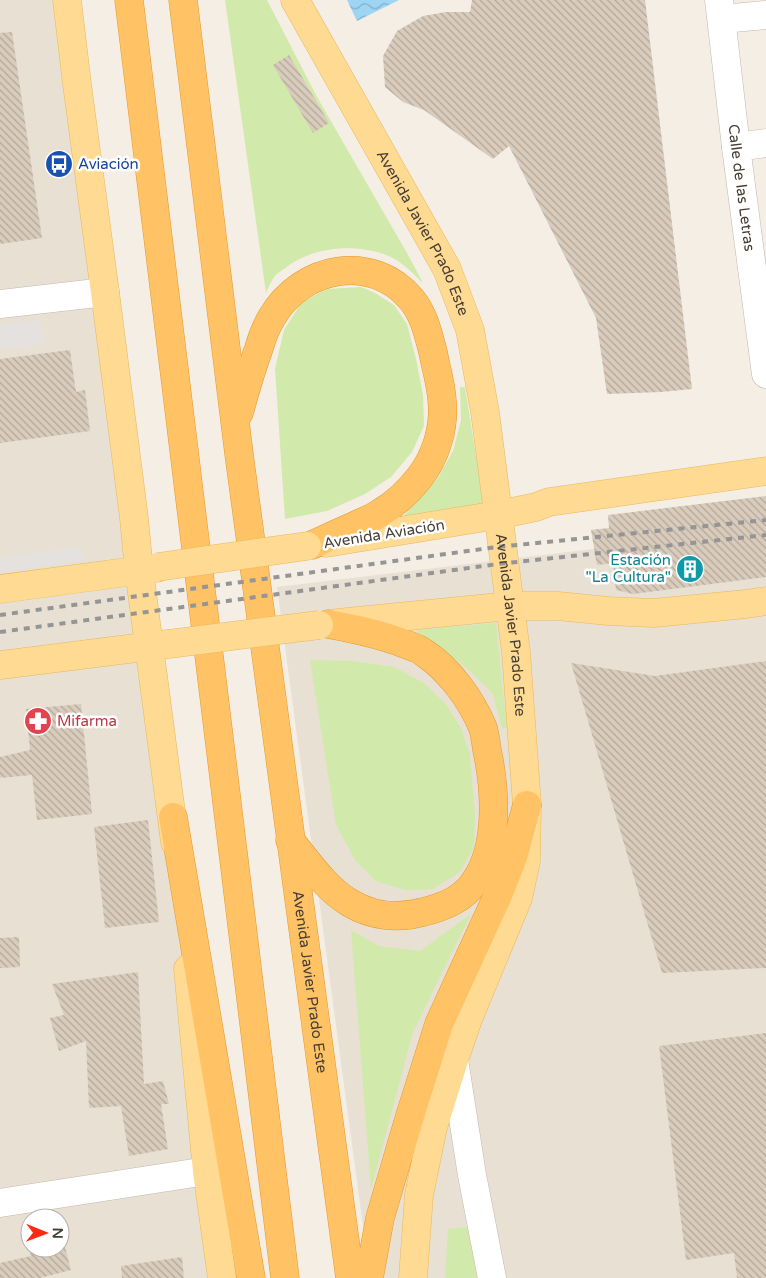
<svg xmlns="http://www.w3.org/2000/svg" width="766" height="1278" font-family="'Varela Round',sans-serif">
  <style>
    .residential { fill: #e8e0d3; fill-rule: evenodd }
    .grass { fill: #d1eaac }
    .parking { fill: #e4e1de }
    .water { fill: url(#water-waves) }
    .building { fill: url(#building-back-hatch) }
    .lines { fill: none; stroke-linecap: round; stroke-linejoin: round }
    .minor-casing { stroke: #c2b9aa; stroke-width: 29 }
    .major-casing { stroke: #e9b85d; stroke-width: 29 }
    .highway-casing { stroke: #e5982e; stroke-width: 29 }
    .minor { stroke: #fff; stroke-width: 28 }
    .major { stroke: #ffda93; stroke-width: 28 }
    .highway { stroke: #ffc365; stroke-width: 28 }
    .rail { stroke: #959595; stroke-width: 4; stroke-dasharray: 6 6; stroke-linecap: butt }
    .major-bridge-casing { stroke: #e9b85d; stroke-width: 29; stroke-linecap: butt }
    .major-bridge { stroke: #ffda93; stroke-width: 28 }
    .labels { text-anchor: middle; stroke-width: 5; stroke-linejoin: round; paint-order: stroke }
    .transit-label { font-size: 15px; fill: #164399; stroke: #fff; text-anchor: start }
    .street-label { font-size: 15px; fill: #463e34; stroke: #fff }
    .culture-label { font-size: 15px; fill: #0d838f; stroke: #fff; text-anchor: end }
    .health-label { font-size: 15px; fill: #be3a42; stroke: #fff; text-anchor: start }
  </style>
  <defs>
    <pattern id="water-waves" width="16" height="10" patternUnits="userSpaceOnUse" patternTransform="scale(1.25)"><rect width="16" height="10" fill="#9ed5f4"/><path d="M0 5q4-4 8 0t8 0" fill="none" stroke="#83aec6"/></pattern>
    <pattern id="building-back-hatch" width="6" height="6" patternUnits="userSpaceOnUse" patternTransform="scale(1.25)"><rect width="6" height="6" fill="#d9ccbd"/><path d="M-1 5l2 2M0 0l6 6M5-1l2 2" fill="none" stroke="#b2a79a"/></pattern>
  </defs>
  <rect width="100%" height="100%" fill="#f4eee5"/>
  <path class="residential" d="M0,0H77L233,1278H0ZM30,1218H60V1248H30Z
    M766,528V1278H370L277,587Z"/>
  <path class="grass" d="M225,0H267L317,97L407,253L423,283C412,273 401,260 386,255C354,243 311,247 284,269C281,271 277,273 275,276C271,281 268,288 266,293Z
    M361,287L375,293L394,305L407,324L416,359L423,395L424,426L412,452L391,477L365,494L327,511L285,519L275,369L284,330L302,302L327,289Z
    M460,387H465L484,505L399,521L437,479L453,451L461,420Z
    M496,623L507,729L502,728L493,694L471,672L439,646L417,634V630Z
    M310,660L353,661L394,667L424,683L446,704L461,728L470,755L475,816L474,847L460,872L433,889L405,890L375,881L355,860L336,825Z
    M471,914L413,1032L371,1189L351,930L379,946L420,951Z
    M467,1227L478,1278H445L448,1229Z"/>
  <path class="parking" d="M40,320L43,344L0,349V325Z
    M77,547L87,560L0,572V558Z"/>
  <path class="water" d="M347,0H399L357,21Z"/>
  <path class="building" d="M472,0H645L692,389L661,392L607,394L596,318L509,146L493,159L424,110L403,102L385,87L383,56L397,31L423,16L446,12H470Z
    M12,32L42,238L0,244V33Z
    M289,55L329,123L313,133L273,65Z
    M70,350L76,392L85,390L90,431L0,443V359Z
    M766,496V577L633,594L616,590L613,563L597,565L591,530L609,528L608,515Z
    M766,661V968L662,973L571,663L655,676Z
    M81,704L92,814L37,820L32,775L0,778V757L30,750L26,709Z
    M148,820L159,922L105,928L94,827Z
    M19,937L20,967L0,968V938Z
    M138,972L144,1084L163,1081L169,1104H161L168,1149L129,1156L121,1106L89,1108L86,1041L59,1051L50,1018L64,1015L52,984Z
    M766,1033V1278H737L734,1253L686,1260L659,1046Z
    M60,1228L71,1270L40,1278H0V1263L31,1256L25,1234L30,1233V1248H60Z
    M182,1257L184,1278H122L121,1266Z"/>
  <g class="lines">
    <g class="minor-casing">
      <g id="minor">
        <path id="s1" d="M719,0L736,147L766,374"/>
        <path d="M722,19L766,15"/>
        <path d="M736,147L766,143"/>
        <path d="M0,304L105,292"/>
        <path d="M454,1060L472,1175L492,1278"/>
        <path d="M0,1203L207,1171"/>
      </g>
    </g>
    <g class="major-casing">
      <g id="major">
        <path d="M67,0L77,84L105,292L134,518L139,570L175,842"/>
        <path id="s2" d="M295,0L447,269L470,330L485,412L516,652L527,805L526,861L518,898L468,1019L454,1060L433,1127L419,1195L413,1278"/>
        <path d="M326,543L498,515L536,507L549,502L766,471"/>
        <path d="M0,589L157,568"/>
        <path d="M338,623L510,606H558L608,611L654,613L746,604L766,601"/>
        <path d="M0,665L168,644"/>
        <path d="M188,969L207,1171L222,1278"/>
      </g>
    </g>
    <g class="highway-casing">
      <g id="highway">
        <path d="M129,0L285,1278"/>
        <path id="s3" d="M183,0L239,454L350,1278"/>
        <path d="M239,413C245,391 251,370 259,348C262,337 266,327 272,317C302,266 372,252 412,300C424,315 428,333 433,352C436,368 441,384 442,400C445,427 436,457 419,478C409,491 395,504 380,513C373,518 364,521 356,525C342,531 327,538 312,545"/>
        <path d="M173,817L251,1278"/>
        <path d="M290,840C308,862 325,888 350,903C372,916 398,919 423,912C440,908 457,902 469,889C500,855 496,792 487,750C486,743 485,735 483,728C471,699 449,669 423,652C418,648 411,646 405,644C380,634 355,629 328,624"/>
        <path d="M369,1278L380,1218L409,1119L439,1024L498,895L513,857L527,805"/>
      </g>
    </g>
    <use href="#minor" class="minor"/>
    <use href="#major" class="major"/>
    <use href="#highway" class="highway"/>
    <path class="rail" d="M0,615L497,547L766,520
      M0,632L498,564L766,535"/>
    <g class="major-bridge-casing">
      <path id="major-bridge" d="M158,567L307,546
        M169,644L319,625"/>
    </g>
    <use href="#major-bridge" class="major-bridge"/>
  </g>
  <defs>
    <g id="bus-disc" transform="scale(1.4375)"><circle r="9.5" fill="#1a4fb4" stroke="#fff"/><path d="M-5-6H5V4H4V6H2V4H-2V6H-4V4H-5ZM-3.5-4V0h7V-4ZM-3.5 1.2v1.5H-2V1.2ZM2 1.2v1.5H3.5V1.2Z" fill="#fff"/></g>
    <g id="building-disc" transform="scale(1.4375)"><circle r="9.5" fill="#0f9aa8" stroke="#fff"/><path d="M-4-6H4V6H1V3H-1V6H-4ZM-2.5-4.3h1.7v1.8h-1.7ZM.8-4.3h1.7v1.8H.8ZM-2.5-1h1.7V.8h-1.7ZM.8-1h1.7V.8H.8Z" fill="#fff"/></g>
    <g id="pharmacy-disc" transform="scale(1.4375)"><circle r="9.5" fill="#e0444e" stroke="#fff"/><path d="M-2-6h4v4h4v4h-4v4h-4v-4h-4v-4h4Z" fill="#fff"/></g>
  </defs>
  <g fill-rule="evenodd">
    <use href="#bus-disc" x="59" y="164"/>
    <use href="#building-disc" x="690" y="569"/>
    <use href="#pharmacy-disc" x="38" y="721"/>
  </g>
  <g class="labels">
    <g class="transit-label">
      <text x="78" y="169">Aviación</text>
    </g>
    <g class="street-label">
      <text dy="5" stroke="none"><textPath href="#s1" startOffset="189">Calle de las Letras</textPath></text>
      <text dy="5" stroke="none"><textPath href="#s2" startOffset="266">Avenida Javier Prado Este</textPath></text>
      <text transform="translate(384 534) rotate(-9)" y="5">Avenida Aviación</text>
      <text dy="5" stroke="none"><textPath href="#s2" startOffset="672">Avenida Javier Prado Este</textPath></text>
      <text dy="5" stroke="none"><textPath href="#s3" startOffset="990">Avenida Javier Prado Este</textPath></text>
    </g>
    <g class="culture-label">
      <text x="671" y="565">Estación<tspan x="671" dy="17">"La Cultura"</tspan></text>
    </g>
    <g class="health-label">
      <text x="57" y="726">Mifarma</text>
    </g>
  </g>
  <g transform="translate(45 1233) rotate(91)"><circle r="24" fill="#ffffff" stroke="#b5b2ae"/>
  <path d="M0-4L9 19L0 12L-9 19Z" fill="#ff2811"/>
  <text y="-8" font-size="14" font-weight="bold" text-anchor="middle" fill="#463e34">N</text>
  </g>
</svg>
